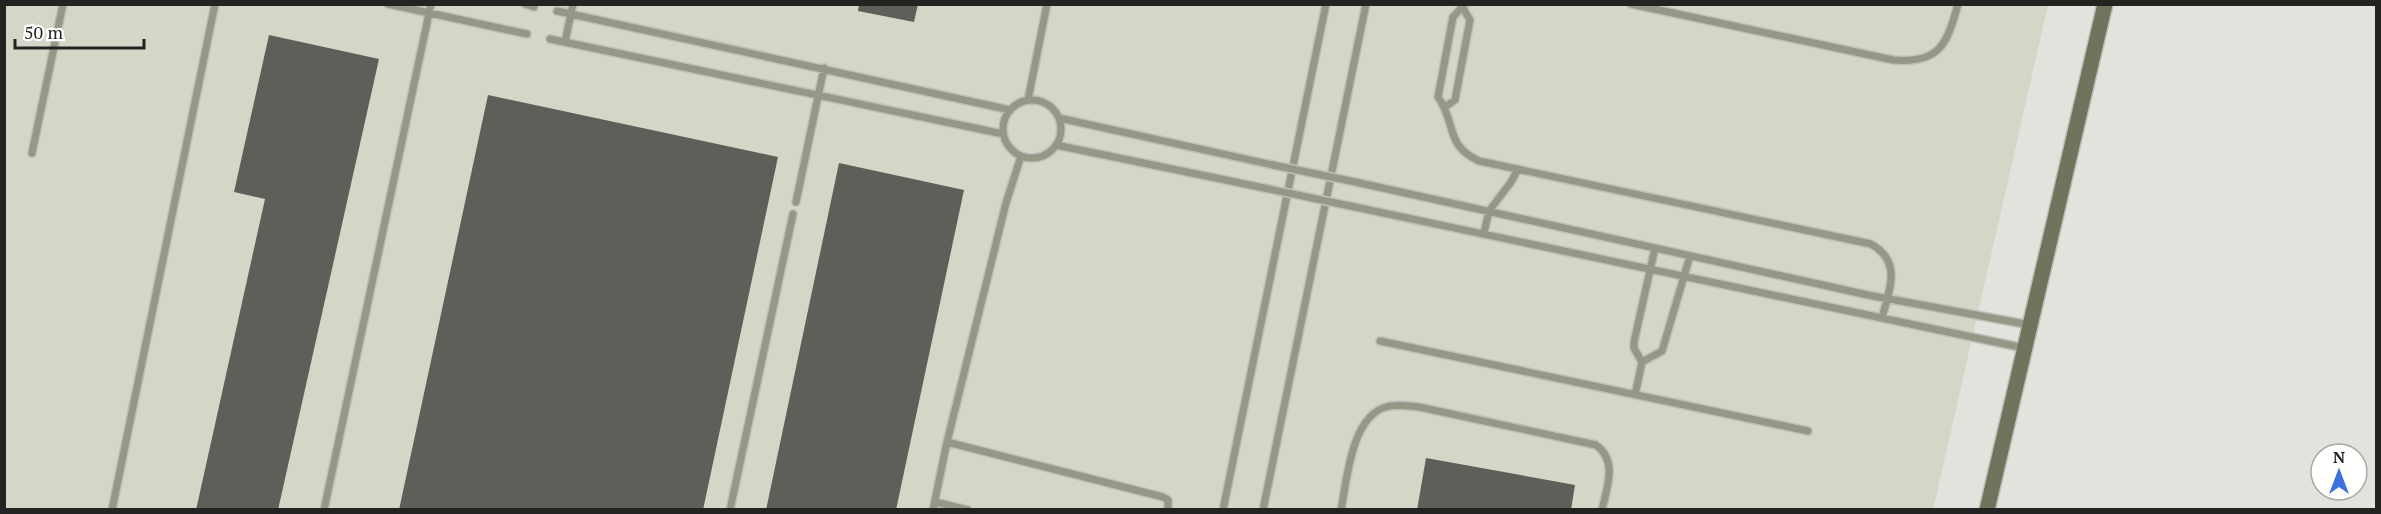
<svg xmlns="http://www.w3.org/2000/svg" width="2381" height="514" font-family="'PT Serif',serif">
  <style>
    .built { fill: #d4d6c8 }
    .building { fill: #5e5f59 }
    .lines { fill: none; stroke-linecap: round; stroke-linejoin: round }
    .lane-casing { stroke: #c0c0ba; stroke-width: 10 }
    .secondary-casing { stroke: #c0c0ba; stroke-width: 18 }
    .lane { stroke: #969887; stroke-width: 7 }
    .secondary { stroke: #71745c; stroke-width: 15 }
    .lane-bridge-casing { stroke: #c0c0ba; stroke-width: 10; stroke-linecap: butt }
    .lane-bridge { stroke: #969887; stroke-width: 7 }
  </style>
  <rect width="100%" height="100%" fill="#e2e3dc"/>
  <path class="built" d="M4,5H2048L1933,510L5,509Z"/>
  <path class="building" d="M859,4H918L914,22L858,11Z
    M269,35L379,59L278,510H196L265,199L234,192Z
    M488,95L778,157L703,510H399Z
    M839,163L964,190L896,510H766Z
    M1426,458L1575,485L1571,510H1417Z"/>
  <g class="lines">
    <g class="lane-casing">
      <path id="lane" d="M388,4L527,34
        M525,4L534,7
        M1465,4L1453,17L1438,97C1457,123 1444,145 1479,161L1871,244C1903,262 1889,290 1882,318
        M1631,4L1893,60C1939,64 1947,45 1958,4
        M557,11L1010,110
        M550,39L1003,134
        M565,42L573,4
        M1028,100L1047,4
        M1003 129a29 29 0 1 1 58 0a29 29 0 1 1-58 0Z
        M1445,107L1455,100L1470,20L1463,8
        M1059,118L1273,165
        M1056,145L1269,189
        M32,153L63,4
        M1360,183L1868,295L2030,325
        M796,202L824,68
        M1355,207L2024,348
        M1484,233L1489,211L1511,182L1518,169
        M1380,341L1808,431
        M1642,362L1662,351L1690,256
        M1635,395L1642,362L1634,348V342L1655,248
        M947,442L1163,497L1168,500V510
        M935,502L968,510
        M112,510L215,4
        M324,510L431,4
        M730,510L793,214
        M933,510L947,442L1006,203L1021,156
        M1223,510L1326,4
        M1263,510L1366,4
        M1341,510C1347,480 1351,417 1386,407C1396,404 1408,406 1419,407L1596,445C1618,461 1607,487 1602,510"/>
    </g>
    <g class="secondary-casing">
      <path id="secondary" d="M1987,510L2105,4"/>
    </g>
    <use href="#lane" class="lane"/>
    <use href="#secondary" class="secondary"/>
    <g class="lane-bridge-casing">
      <path id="lane-bridge" d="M1273,165L1360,183
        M1269,189L1355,207"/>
    </g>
    <use href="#lane-bridge" class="lane-bridge"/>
  </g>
  <rect width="2381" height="514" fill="none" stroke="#232321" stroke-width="12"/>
  <g transform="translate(2339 472)"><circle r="28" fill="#fffffe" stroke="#a7a7a6" stroke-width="1.5"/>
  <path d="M0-4.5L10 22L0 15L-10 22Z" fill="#3d71e2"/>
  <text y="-9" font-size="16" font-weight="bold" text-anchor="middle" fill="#232321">N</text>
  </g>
  <path d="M15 39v9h129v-9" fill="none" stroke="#232321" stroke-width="3"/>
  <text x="24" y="39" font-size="18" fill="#232321" stroke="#fffffe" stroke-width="4.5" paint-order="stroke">50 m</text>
</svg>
